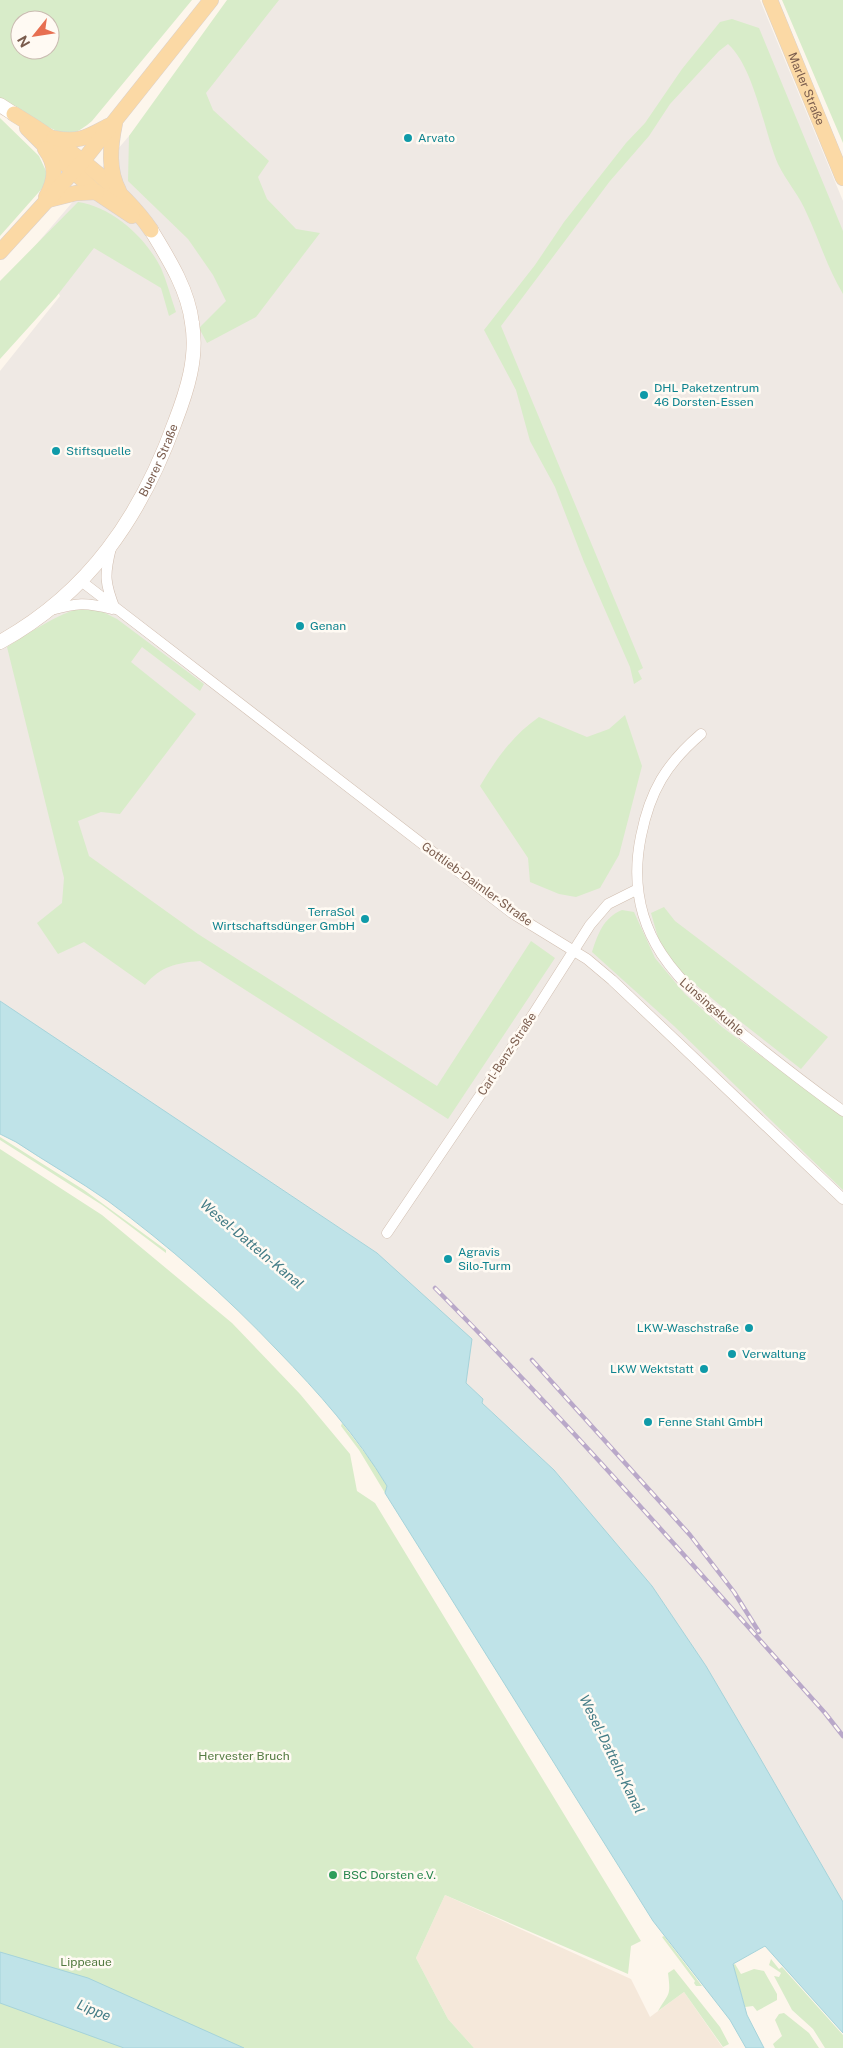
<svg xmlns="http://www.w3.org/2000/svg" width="843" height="2048" font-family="'Public Sans',sans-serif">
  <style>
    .residential { fill: #f5e8da }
    .industrial { fill: #efe9e4 }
    .green { fill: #d8ecc9; fill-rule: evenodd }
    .water { fill: #bfe3e8; stroke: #a5d3da }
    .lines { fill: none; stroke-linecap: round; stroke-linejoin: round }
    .street-casing { stroke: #d1beb0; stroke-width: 11 }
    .secondary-casing { stroke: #d6c0b0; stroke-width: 15 }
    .primary-casing { stroke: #dad1cd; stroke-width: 16 }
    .street { stroke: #fff; stroke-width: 10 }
    .secondary { stroke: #fff; stroke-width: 14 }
    .primary { stroke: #fbd9a5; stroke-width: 15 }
    .rail-casing { stroke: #b9a8c9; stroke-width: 4.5 }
    .rail { stroke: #fffaf3; stroke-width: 2.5; stroke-dasharray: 8; stroke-linecap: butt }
    .culture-dot { fill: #0f9aa8; stroke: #fffaf3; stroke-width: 2 }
    .leisure-dot { fill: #2e9e5b; stroke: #fffaf3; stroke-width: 2 }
    .labels { text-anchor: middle; stroke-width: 5; stroke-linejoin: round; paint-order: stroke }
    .street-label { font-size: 12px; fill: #7a5c4d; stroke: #fffaf3 }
    .culture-label { font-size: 12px; fill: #0d838f; stroke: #fffaf3; text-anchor: start }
    .park-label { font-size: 12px; fill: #537a41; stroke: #fffaf3 }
    .leisure-label { font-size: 12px; fill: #27864d; stroke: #fffaf3; text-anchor: start }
    .water-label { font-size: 14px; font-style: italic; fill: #437c86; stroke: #fffaf3 }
  </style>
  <rect width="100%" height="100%" fill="#fdf6ec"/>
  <path class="residential" d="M445,1895L631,1979L650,2017L684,1992L723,2048H474L448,2019L416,1958Z"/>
  <path class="industrial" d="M233,0H760L843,201V1902L706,1666L652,1586L554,1470L482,1403L483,1399L466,1383L377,1253L0,1001V371L60,296L35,246L129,136L200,48Z"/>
  <path class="green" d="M0,0H192L92,121C86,126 76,134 67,134C53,133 14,106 0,98ZM20,20H50V50H20Z
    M227,0H279L206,93L213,110L269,161L258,177L267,199L296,229L320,233L256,317L207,343L199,328L226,301L213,275L188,239L128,181L129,136Z
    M782,0H843V143Z
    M732,19L759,28L843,231V294C827,267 820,242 807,214C800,196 786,181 778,164C764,131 754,67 728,44L719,51L670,104L649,136L610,181L501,326L643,668L638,671L642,679L634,684L630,667L584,562L555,487L530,441L516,390L484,330L535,265L564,222L626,143L645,123L682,69L720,22Z
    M0,118L39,156L46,171L50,173L46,184L0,236Z
    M78,202C113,207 146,238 161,268C167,282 171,298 176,312L169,316L161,288L94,248L56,297L0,359V281Z
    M83,607L99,610L117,619L204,684L200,691L142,647L131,662L196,714L120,814L101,812L78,821L89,856L198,934L437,1086L531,941L555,958L448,1119L200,961C176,963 161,966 145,985L84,942L58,954L37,923L62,903L64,878L7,647C31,632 55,615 83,607Z
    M625,715L642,766L619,855L600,888L576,897L559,894L530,882L528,858L480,786C496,759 513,735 539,717L587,737L609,729Z
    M664,907L675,921L828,1037L801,1069L727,1011L683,974L668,956L659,941L651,913Z
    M622,910L634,912L655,958L685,994L722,1027L843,1117V1190L674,1026L592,952C598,934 603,918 622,910Z
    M0,1137L84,1190L166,1250V1253L102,1205L0,1140Z
    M0,1149L102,1215L232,1323L300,1394L350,1454L357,1491L375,1503L641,1941L631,1946L628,1974L445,1895L416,1958L448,2019L474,2048H0Z
    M342,1423L374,1465L387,1486L385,1493L359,1450L341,1426Z
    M664,1936L702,1986H696L694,1983L695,1981L662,1937Z
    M771,1959L779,1969L782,1967L843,2035V2048H825L813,2029L792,2010L774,1976L779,1977L781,1973L769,1965Z
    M735,1964L741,1974L754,1969L764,1971L777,1994V2000L757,2011L753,2006L745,2007L733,1965Z
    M674,1969L720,2027L729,2044L723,2047L684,1992L658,2011C669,1992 671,1997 668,1973Z
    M784,2013L809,2033L819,2048H775L773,2044L782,2036L775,2020L779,2014Z"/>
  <path class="water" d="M0,1001L377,1253L472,1339L466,1383L483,1399L482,1403L554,1470L652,1586L706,1666L756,1751L843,1902V2033L765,1946L733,1964L747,2015L764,2048H746L730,2020L653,1921L385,1493L387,1486C357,1436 318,1392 278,1351C226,1296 169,1246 108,1201C78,1180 46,1162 16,1142L0,1134Z
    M0,1952L88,1978L244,2048H124L0,2003Z"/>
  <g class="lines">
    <g class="street-casing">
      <path id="street" d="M111,548C104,575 105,584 115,609
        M81,581L512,913L587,959L612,980L843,1199
        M51,610C77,603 85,602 112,609
        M701,734C666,764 650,791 641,836C621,934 680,985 750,1040C780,1064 811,1088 843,1111
        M387,1233L504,1060L590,925L608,904L638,889"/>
    </g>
    <g class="secondary-casing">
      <g id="secondary">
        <path d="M0,105L14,114"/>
        <path id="s1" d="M0,642C89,593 141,516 175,422C187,391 198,357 192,323C188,289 168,258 151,230"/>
      </g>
    </g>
    <g class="primary-casing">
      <g id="primary">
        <path id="s2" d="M770,0L843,178"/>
        <path d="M14,114C59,141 121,186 151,230"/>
        <path d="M115,123C110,147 108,170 119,191"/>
        <path d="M27,128L42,143L96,192L132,216"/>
        <path d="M54,138C79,143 87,137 108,126"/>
        <path d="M45,149C57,165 56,180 46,197"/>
        <path d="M48,200L76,193L96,192"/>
        <path d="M0,252L82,162L211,0"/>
      </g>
    </g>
    <use href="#street" class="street"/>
    <use href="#secondary" class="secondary"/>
    <use href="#primary" class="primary"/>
    <g class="rail-casing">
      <path id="rail" d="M435,1288C570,1424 697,1570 825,1713L843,1736
        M532,1360L690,1535L734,1592L759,1632"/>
    </g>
    <use href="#rail" class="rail"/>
  </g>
  <g class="culture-dot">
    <circle cx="408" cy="138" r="5"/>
    <circle cx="644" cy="395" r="5"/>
    <circle cx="56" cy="451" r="5"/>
    <circle cx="300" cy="626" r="5"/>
    <circle cx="365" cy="919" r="5"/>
    <circle cx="448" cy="1259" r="5"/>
    <circle cx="749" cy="1328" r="5"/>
    <circle cx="732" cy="1354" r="5"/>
    <circle cx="704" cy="1369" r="5"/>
    <circle cx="648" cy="1422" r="5"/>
  </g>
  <circle class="leisure-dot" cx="333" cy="1875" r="5"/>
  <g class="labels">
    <g class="street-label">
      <text dy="4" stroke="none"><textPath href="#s2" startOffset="96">Marler Straße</textPath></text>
      <text dy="4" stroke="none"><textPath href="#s1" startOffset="246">Buerer Straße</textPath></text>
      <text transform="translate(477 884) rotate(36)" y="4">Gottlieb-Daimler-Straße</text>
      <text transform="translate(712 1007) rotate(41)" y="4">Lünsingskuhle</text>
      <text transform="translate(507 1054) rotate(-57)" y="4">Carl-Benz-Straße</text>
    </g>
    <g class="culture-label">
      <text x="418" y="142">Arvato</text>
      <text x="654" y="392">DHL Paketzentrum<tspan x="654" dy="14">46 Dorsten-Essen</tspan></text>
      <text x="66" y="455">Stiftsquelle</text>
      <text x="310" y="630">Genan</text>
      <text x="355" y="916" text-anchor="end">TerraSol<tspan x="355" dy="14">Wirtschaftsdünger GmbH</tspan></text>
      <text x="458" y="1256">Agravis<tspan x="458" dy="14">Silo-Turm</tspan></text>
      <text x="739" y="1332" text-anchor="end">LKW-Waschstraße</text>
      <text x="742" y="1358">Verwaltung</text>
      <text x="694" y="1373" text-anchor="end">LKW Wektstatt</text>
      <text x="658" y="1426">Fenne Stahl GmbH</text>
    </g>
    <g class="park-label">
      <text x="244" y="1760">Hervester Bruch</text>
      <text x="86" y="1966">Lippeaue</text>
    </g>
    <g class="leisure-label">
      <text x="343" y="1879">BSC Dorsten e.V.</text>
    </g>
    <g class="water-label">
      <text transform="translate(252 1244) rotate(40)" y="5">Wesel-Datteln-Kanal</text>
      <text transform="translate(612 1754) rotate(64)" y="5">Wesel-Datteln-Kanal</text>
      <text transform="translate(94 2010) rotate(22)" y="5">Lippe</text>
    </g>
  </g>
  <g transform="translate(35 35) rotate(240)"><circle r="24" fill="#fffaf3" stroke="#cabbb1"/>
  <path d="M0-4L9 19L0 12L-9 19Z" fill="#e76f51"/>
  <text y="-8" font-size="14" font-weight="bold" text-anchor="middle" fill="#7a5c4d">N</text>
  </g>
</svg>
